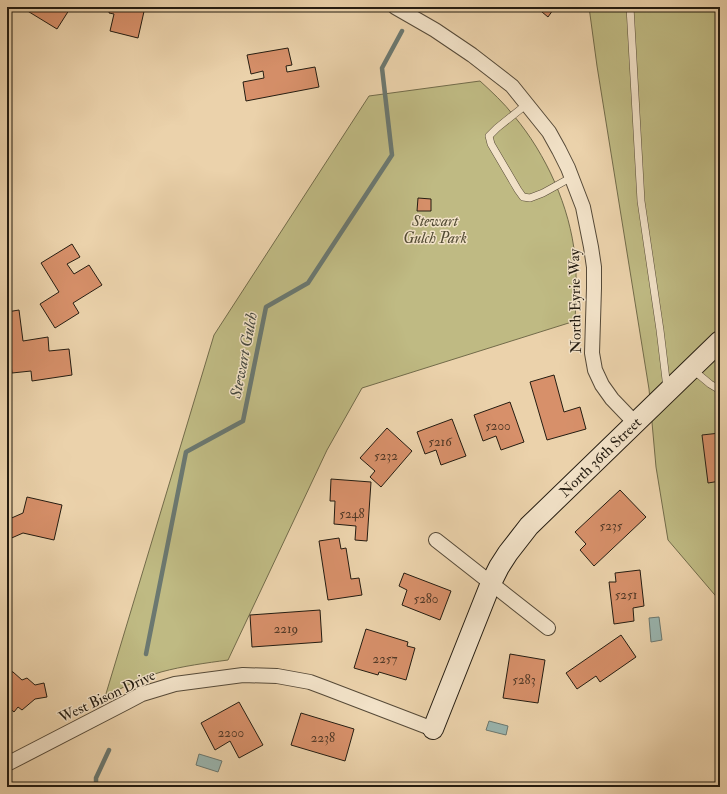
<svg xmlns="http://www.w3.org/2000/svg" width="727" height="794" font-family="'IM FELL Double Pica',serif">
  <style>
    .green { fill: #bfba83; stroke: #726b4a }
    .water { fill: #9ab6b0; stroke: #6b7870 }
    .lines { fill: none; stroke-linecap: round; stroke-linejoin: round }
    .stream { stroke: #6b7870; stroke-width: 4.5 }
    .building { fill: #d7906a; stroke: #241c11 }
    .lane-casing { stroke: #564a38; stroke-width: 8 }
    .street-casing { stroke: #564a38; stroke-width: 16 }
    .secondary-casing { stroke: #241c11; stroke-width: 22 }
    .lane { stroke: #f2e2c8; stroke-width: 7 }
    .street { stroke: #f2e2c8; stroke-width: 14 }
    .secondary { stroke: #f2e2c8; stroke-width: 20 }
    .labels { text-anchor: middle; stroke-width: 3; stroke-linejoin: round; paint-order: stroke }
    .number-label { font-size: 13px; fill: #513927 }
    .park-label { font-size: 15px; font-style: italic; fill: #524b33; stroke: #f2e2c8 }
    .street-label { font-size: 15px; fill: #241c11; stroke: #f2e2c8 }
    .water-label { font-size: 16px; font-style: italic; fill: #474a41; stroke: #f2e2c8 }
  </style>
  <rect width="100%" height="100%" fill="#ebd2ab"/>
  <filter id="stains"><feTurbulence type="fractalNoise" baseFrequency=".005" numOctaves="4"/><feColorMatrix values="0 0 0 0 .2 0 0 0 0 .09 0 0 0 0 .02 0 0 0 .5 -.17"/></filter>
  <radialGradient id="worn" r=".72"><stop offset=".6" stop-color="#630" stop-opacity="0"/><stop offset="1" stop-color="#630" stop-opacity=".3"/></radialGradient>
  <path class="green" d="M589,7H720V601L668,540L656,467L649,389L597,66Z
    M480,81C492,92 504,103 514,116C546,154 570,207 575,257C577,279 576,300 575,321L362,388L327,450L228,660C206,663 183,666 161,672C141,678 123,687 105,697L214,335L369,96Z"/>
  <path class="water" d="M659,617L662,640L651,642L649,618Z
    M489,721L508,726L506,735L486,730Z
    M199,754L222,761L218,772L196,765Z"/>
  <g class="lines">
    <path class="stream" d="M146,654L186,452L243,421L266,307L308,283L392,155L382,68L402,31
      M96,787V778L109,750"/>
  </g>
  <path class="building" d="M21,7H71L57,29Z
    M110,7H145L138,38L110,31L114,14L109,13Z
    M536,7H555L548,17Z
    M288,48L292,65L286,66L287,72L315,67L319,87L246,101L243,82L264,78L263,71L251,74L247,55Z
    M418,198L431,199V211H417Z
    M72,244L80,257L67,264L74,274L89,265L102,285L73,303L79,313L55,328L40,304L59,292L41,263Z
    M19,310L23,341L48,337L49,351L69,349L72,375L32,381L31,371L12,373L8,342H7V312Z
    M554,375L564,412L580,407L586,429L547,440L530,382Z
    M510,402L524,442L501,450L496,436L483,441L474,415Z
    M452,419L466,456L441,465L436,450L425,454L417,432Z
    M387,428L412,451L381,487L370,477L375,471L360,458Z
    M720,433V481L708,483L702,435Z
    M331,479L371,482L367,541L355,540L356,526L334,524L335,501H330Z
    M620,490L646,517L594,566L580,550L586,544L575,532Z
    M27,497L62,505L54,540L23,533L7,540V520L23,513Z
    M339,538L341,549L346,548L351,579L359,578L362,595L328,600L319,541Z
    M640,570L644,606L633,608L634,621L614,624L609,582H616L615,573Z
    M404,573L451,591L440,620L402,605L407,590L399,586Z
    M320,610L322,642L252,647L250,615Z
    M366,629L408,642L407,646L415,648L406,680L379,672L378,675L354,668Z
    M621,635L636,657L600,682L596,676L577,689L566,673Z
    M510,654L545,660L538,703L503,698Z
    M7,670L13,672L22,680L27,678L35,685L44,683L47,697L35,699L22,710L18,707L14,712L7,706Z
    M239,702L263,745L239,758L230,741L215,750L201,723Z
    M301,713L354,729L345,761L291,745Z"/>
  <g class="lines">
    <g class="lane-casing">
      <path id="lane" d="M630,7L641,201L660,330L667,388
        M527,104L497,128L489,136L491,144L518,190L523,197L530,198L543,193L572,177
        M692,369L710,384L720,390"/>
    </g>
    <g class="street-casing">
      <path id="street" d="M395,7L435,30L472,55L512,86L549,132L559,150L568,168L583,207L591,247L594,267V288L592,353L595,370L602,385L612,399L635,423
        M436,540L548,628
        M7,764L127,702L142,694L175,684L243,675L277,676L310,682L326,688L433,729"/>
    </g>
    <g class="secondary-casing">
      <g id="secondary">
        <path id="s1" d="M433,729L491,583L499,567L508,553L529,526L720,341"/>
      </g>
    </g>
    <use href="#lane" class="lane"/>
    <use href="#street" class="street"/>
    <use href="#secondary" class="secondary"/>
  </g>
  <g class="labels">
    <g class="number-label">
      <text x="498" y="430">5200</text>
      <text x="440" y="446">5216</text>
      <text x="386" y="460">5232</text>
      <text x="352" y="518">5248</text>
      <text x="611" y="530">5235</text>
      <text x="626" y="599">5251</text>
      <text x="426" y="603">5280</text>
      <text x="286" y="633">2219</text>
      <text x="385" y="663">2257</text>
      <text x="524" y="684">5283</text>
      <text x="231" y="737">2200</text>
      <text x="323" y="742">2238</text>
    </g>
    <g class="park-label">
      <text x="435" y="226">Stewart<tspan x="435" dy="17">Gulch Park</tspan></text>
    </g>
    <g class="street-label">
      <text transform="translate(575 301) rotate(-91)" y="5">North Eyrie Way</text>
      <text dy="5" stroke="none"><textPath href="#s1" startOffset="325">North 36th Street</textPath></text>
      <text transform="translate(107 696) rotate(-25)" y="5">West Bison Drive</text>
    </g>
    <g class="water-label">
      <text transform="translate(243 355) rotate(-79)" y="6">Stewart Gulch</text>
    </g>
  </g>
  <rect width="727" height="794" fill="none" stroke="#ebd2ab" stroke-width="24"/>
  <rect x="8" y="8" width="711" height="778" fill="none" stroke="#241c11" stroke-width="2"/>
  <rect x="12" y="12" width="703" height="770" fill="none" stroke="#241c11"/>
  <rect width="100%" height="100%" filter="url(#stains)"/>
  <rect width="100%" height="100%" fill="url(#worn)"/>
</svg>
